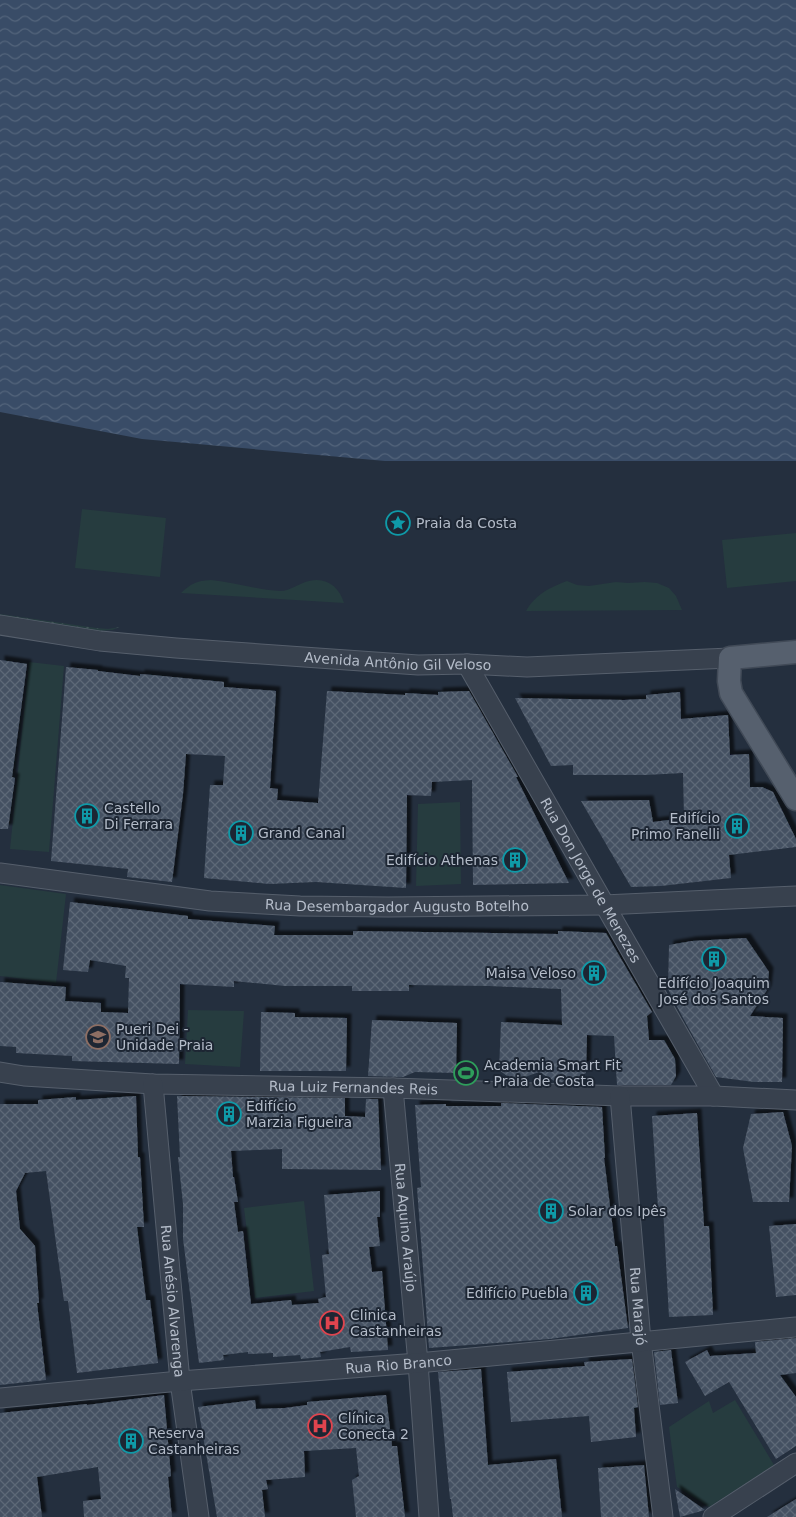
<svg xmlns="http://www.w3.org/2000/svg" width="796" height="1517" font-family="'DejaVu Sans',sans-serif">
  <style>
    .green { fill: #263c3f }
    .garden { fill: url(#garden-dots) }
    .water { fill: url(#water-waves) }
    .building { fill: url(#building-cross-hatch); filter: url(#shadow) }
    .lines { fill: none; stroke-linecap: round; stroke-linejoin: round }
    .minor-casing { stroke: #565f6c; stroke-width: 21 }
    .major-casing { stroke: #414a57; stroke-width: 25 }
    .minor { stroke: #38414e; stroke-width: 19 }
    .major { stroke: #56606e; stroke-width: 22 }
    .labels { text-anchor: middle; stroke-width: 4; stroke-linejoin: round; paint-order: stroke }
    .poi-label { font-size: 14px; fill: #b4bcc9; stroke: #1d2633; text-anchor: start }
    .street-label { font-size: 14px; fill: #b4bcc9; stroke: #1d2633 }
  </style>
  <defs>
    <pattern id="garden-dots" width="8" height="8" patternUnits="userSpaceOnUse" patternTransform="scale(1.25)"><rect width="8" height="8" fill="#263c3f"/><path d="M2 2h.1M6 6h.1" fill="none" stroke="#435659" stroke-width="1.8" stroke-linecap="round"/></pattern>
    <pattern id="water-waves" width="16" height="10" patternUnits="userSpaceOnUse" patternTransform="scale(1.25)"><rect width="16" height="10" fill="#394c67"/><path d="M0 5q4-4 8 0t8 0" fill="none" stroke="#53647b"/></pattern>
    <pattern id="building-cross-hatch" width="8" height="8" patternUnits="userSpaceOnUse" patternTransform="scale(1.25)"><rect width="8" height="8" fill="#455162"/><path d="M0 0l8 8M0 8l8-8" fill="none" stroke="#5d6877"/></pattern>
    <filter id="shadow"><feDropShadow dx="4.5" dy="-4.5" stdDeviation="1" flood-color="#0009"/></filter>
  </defs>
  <rect width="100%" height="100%" fill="#242f3e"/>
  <path class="green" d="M82,509L166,518L160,577L75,568Z
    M796,533V581L727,588L722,540Z
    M211,580C234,582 257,590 280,591C291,591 299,583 309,581C327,577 339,587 344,603L181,593C192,583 196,581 211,580Z
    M567,581L577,585L589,586L616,582L628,583L645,582L657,583L669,588L676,596L682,610L526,611C536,594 549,588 567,581Z
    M29,662L64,666L49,852L10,849Z
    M460,802L461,884L416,886L418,804Z
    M0,885L66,894L56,983L0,976Z
    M188,1010L244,1011L240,1067L185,1064Z
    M304,1201L314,1291L255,1298L244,1208Z
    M735,1400L774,1465L709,1507L677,1487L669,1427L709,1401L713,1413Z"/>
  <path class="garden" d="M0,614L96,628L108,629L120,627L112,630L99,631L0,619Z"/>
  <path class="water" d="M0,0H796V461H385L142,439L0,412Z"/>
  <path class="building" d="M0,660L27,664L12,777L15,778L8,829H0Z
    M66,667L98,670V671L140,676V674L152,675L224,682V687L276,691L270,788L278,789L277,800L318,803L327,691L405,695V693L438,695V692L469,691L518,777H516L569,883L473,885L472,780L432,782L431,796L407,795L406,888L316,882L270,884L204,878L210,785H223L225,756L186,754L183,794L172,882L127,877L128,869L51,861Z
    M680,692L681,719L728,715L730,755L749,754L750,787H762L773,792L796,839V847L729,855L731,878L661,886L631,887L581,801L649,800L653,822L684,818L683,773L646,775H573V765L551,766L515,698L624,700L646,699V695Z
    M70,902L188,916V919L275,926L274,935H353V931L558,934V931L606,933L652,1012L647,1016L649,1040H664L675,1059L676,1076L671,1085H617L614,1036L587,1035L586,1073L568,1083L556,1082L539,1072L514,1081L499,1070L501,1022L562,1025L561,989L489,986L409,985V991H352V986H285L234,981V987L180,984L179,1064L72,1061V1056L16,1053V1047L0,1046V982L66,987L65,1001L101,1003V1012L128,1013L129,978H125L126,966L90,960L88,972L63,970Z
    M746,938L769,972L767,990L750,1016L783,1018L782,1082H754L716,1077L683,1018L668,989L669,945L692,941Z
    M261,1012L295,1013V1017L347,1018L346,1071H260Z
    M372,1020L457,1023L456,1073L415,1072L403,1077L368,1076Z
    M136,1096L138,1157H140L144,1227H137L146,1300H150L158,1363L77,1373L68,1301H64L46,1171L25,1173L16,1191L20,1229L35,1246L39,1303H37L46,1380L0,1385V1104H38V1100L76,1097V1100Z
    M177,1096L345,1098V1116L365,1117L366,1099H378L381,1170L282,1169V1149L231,1151L233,1177H234L238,1202H234L238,1232L243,1231L251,1304L291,1300L292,1305L319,1303L318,1299L326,1297L322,1255L329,1254L324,1195L380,1191V1217H377L380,1246L369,1247L372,1272L382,1271L388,1350L351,1352L350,1347L320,1352L321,1357L301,1359L300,1355L273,1357V1353L248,1354V1352L223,1355L224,1360L199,1363L183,1239V1204L178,1157H180Z
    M501,1103L602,1107L605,1158H604L615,1246H617L628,1328L550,1339L429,1348L417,1188L421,1187L415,1105L446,1104V1106H501Z
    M783,1112L792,1146L789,1202H753L743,1148L751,1114Z
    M697,1113L704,1226H709L713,1315L669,1317L663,1208H658L652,1116Z
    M796,1224V1295L776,1297L769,1226Z
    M796,1338V1373L780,1375L796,1397V1446L776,1459L729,1382L705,1396L685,1362L707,1350L710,1356L756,1353L755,1342Z
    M671,1350L678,1403L660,1405L654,1352Z
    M632,1359L638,1407L634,1408L636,1437L591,1442L589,1416L511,1422L507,1372L585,1366L584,1362Z
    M481,1369L488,1465L556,1459L562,1517H453L451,1499H450L438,1372Z
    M164,1395L171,1476L168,1477L172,1517H84L83,1501L101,1499L98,1467L37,1477L42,1517H0V1413L87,1404V1405Z
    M386,1395L392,1446H397L405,1517H356L352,1480L359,1476L356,1448L304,1451L305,1477L266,1480L268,1489L262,1490L265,1517H217L198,1407L255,1400L256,1409L285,1408L307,1405V1402Z
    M644,1465L649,1517H601L598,1468Z
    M675,1489L705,1510L680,1517Z
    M796,1499V1517H767Z"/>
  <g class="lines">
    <g class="minor-casing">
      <g id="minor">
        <path id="s1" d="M0,625L100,641L176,648L418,665L467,664L527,667L730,658"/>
        <path id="s2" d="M467,664L714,1096"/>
        <path id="s3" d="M0,873L210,901L300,906L388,907L604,905L796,896"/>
        <path id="s4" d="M0,1072L24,1076L153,1084L393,1088L620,1096H714L796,1100"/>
        <path id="s5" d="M153,1084L180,1381L199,1517"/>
        <path id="s6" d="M393,1088L418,1363L429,1517"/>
        <path id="s7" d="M620,1096L641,1341L663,1517"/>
        <path id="s8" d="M0,1398L180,1381L418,1363L796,1327"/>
        <path d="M713,1517L796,1463"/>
      </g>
    </g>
    <g class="major-casing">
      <path id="major" d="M796,652L730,658L729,681L731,693L796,799"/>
    </g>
    <use href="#minor" class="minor"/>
    <use href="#major" class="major"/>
  </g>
  <defs>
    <g id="sight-ring" transform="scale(1.25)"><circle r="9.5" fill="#1d2633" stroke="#0f9aa8" stroke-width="1.5"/><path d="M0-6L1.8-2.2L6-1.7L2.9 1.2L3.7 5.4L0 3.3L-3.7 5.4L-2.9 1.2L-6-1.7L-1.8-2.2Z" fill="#0f9aa8"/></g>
    <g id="building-ring" transform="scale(1.25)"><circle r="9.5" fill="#1d2633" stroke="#0f9aa8" stroke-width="1.5"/><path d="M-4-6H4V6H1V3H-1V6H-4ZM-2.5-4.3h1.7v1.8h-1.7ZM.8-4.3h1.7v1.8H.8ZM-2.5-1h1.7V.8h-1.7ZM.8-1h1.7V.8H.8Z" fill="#0f9aa8"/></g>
    <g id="school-ring" transform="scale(1.25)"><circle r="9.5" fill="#1d2633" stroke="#8d6e63" stroke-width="1.5"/><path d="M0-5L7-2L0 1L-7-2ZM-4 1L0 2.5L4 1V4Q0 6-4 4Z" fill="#8d6e63"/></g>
    <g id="stadium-ring" transform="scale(1.25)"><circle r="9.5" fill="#1d2633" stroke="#2e9e5b" stroke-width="1.5"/><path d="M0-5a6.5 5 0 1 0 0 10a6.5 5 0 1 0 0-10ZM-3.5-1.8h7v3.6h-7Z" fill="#2e9e5b"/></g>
    <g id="hospital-ring" transform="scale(1.25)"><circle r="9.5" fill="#1d2633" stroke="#e0444e" stroke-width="1.5"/><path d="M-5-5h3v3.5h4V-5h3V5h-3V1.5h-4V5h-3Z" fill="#e0444e"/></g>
  </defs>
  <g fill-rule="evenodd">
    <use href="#sight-ring" x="398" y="523"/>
    <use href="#building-ring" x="87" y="816"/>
    <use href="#building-ring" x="737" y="826"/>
    <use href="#building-ring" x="241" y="833"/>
    <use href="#building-ring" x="515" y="860"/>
    <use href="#building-ring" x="714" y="959"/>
    <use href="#building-ring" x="594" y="973"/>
    <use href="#school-ring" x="98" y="1037"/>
    <use href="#stadium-ring" x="466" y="1073"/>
    <use href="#building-ring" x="229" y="1114"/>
    <use href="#building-ring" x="551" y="1211"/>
    <use href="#building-ring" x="586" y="1293"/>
    <use href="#hospital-ring" x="332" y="1323"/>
    <use href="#hospital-ring" x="320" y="1426"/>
    <use href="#building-ring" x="131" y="1441"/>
  </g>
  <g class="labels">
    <g class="poi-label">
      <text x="416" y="528">Praia da Costa</text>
      <text x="104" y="813">Castello<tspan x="104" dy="16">Di Ferrara</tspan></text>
      <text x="720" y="823" text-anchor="end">Edifício<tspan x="720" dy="16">Primo Fanelli</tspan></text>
      <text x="258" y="838">Grand Canal</text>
      <text x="498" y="865" text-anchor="end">Edifício Athenas</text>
      <text x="576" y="978" text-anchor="end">Maisa Veloso</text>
      <text x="714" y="988" text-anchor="middle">Edifício Joaquim<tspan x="714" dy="16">José dos Santos</tspan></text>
      <text x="116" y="1034">Pueri Dei -<tspan x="116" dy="16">Unidade Praia</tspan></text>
      <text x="484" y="1070">Academia Smart Fit<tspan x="484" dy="16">- Praia de Costa</tspan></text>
      <text x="246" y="1111">Edifício<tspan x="246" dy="16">Marzia Figueira</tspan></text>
      <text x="568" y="1216">Solar dos Ipês</text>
      <text x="568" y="1298" text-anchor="end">Edifício Puebla</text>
      <text x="350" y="1320">Clinica<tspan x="350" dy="16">Castanheiras</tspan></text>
      <text x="338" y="1423">Clínica<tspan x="338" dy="16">Conecta 2</tspan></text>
      <text x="148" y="1438">Reserva<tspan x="148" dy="16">Castanheiras</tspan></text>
    </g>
    <g class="street-label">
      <text dy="5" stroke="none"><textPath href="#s1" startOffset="400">Avenida Antônio Gil Veloso</textPath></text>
      <text dy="5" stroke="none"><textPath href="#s2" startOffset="249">Rua Don Jorge de Menezes</textPath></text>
      <text dy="5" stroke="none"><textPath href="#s3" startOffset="399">Rua Desembargador Augusto Botelho</textPath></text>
      <text dy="5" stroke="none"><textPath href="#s4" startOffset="354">Rua Luiz Fernandes Reis</textPath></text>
      <text dy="5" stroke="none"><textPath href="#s6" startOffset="140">Rua Aquino Araújo</textPath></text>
      <text dy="5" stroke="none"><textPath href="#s5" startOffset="218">Rua Anésio Alvarenga</textPath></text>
      <text dy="5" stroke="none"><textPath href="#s7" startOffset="211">Rua Marajó</textPath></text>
      <text dy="5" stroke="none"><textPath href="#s8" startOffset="400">Rua Rio Branco</textPath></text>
    </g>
  </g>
</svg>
